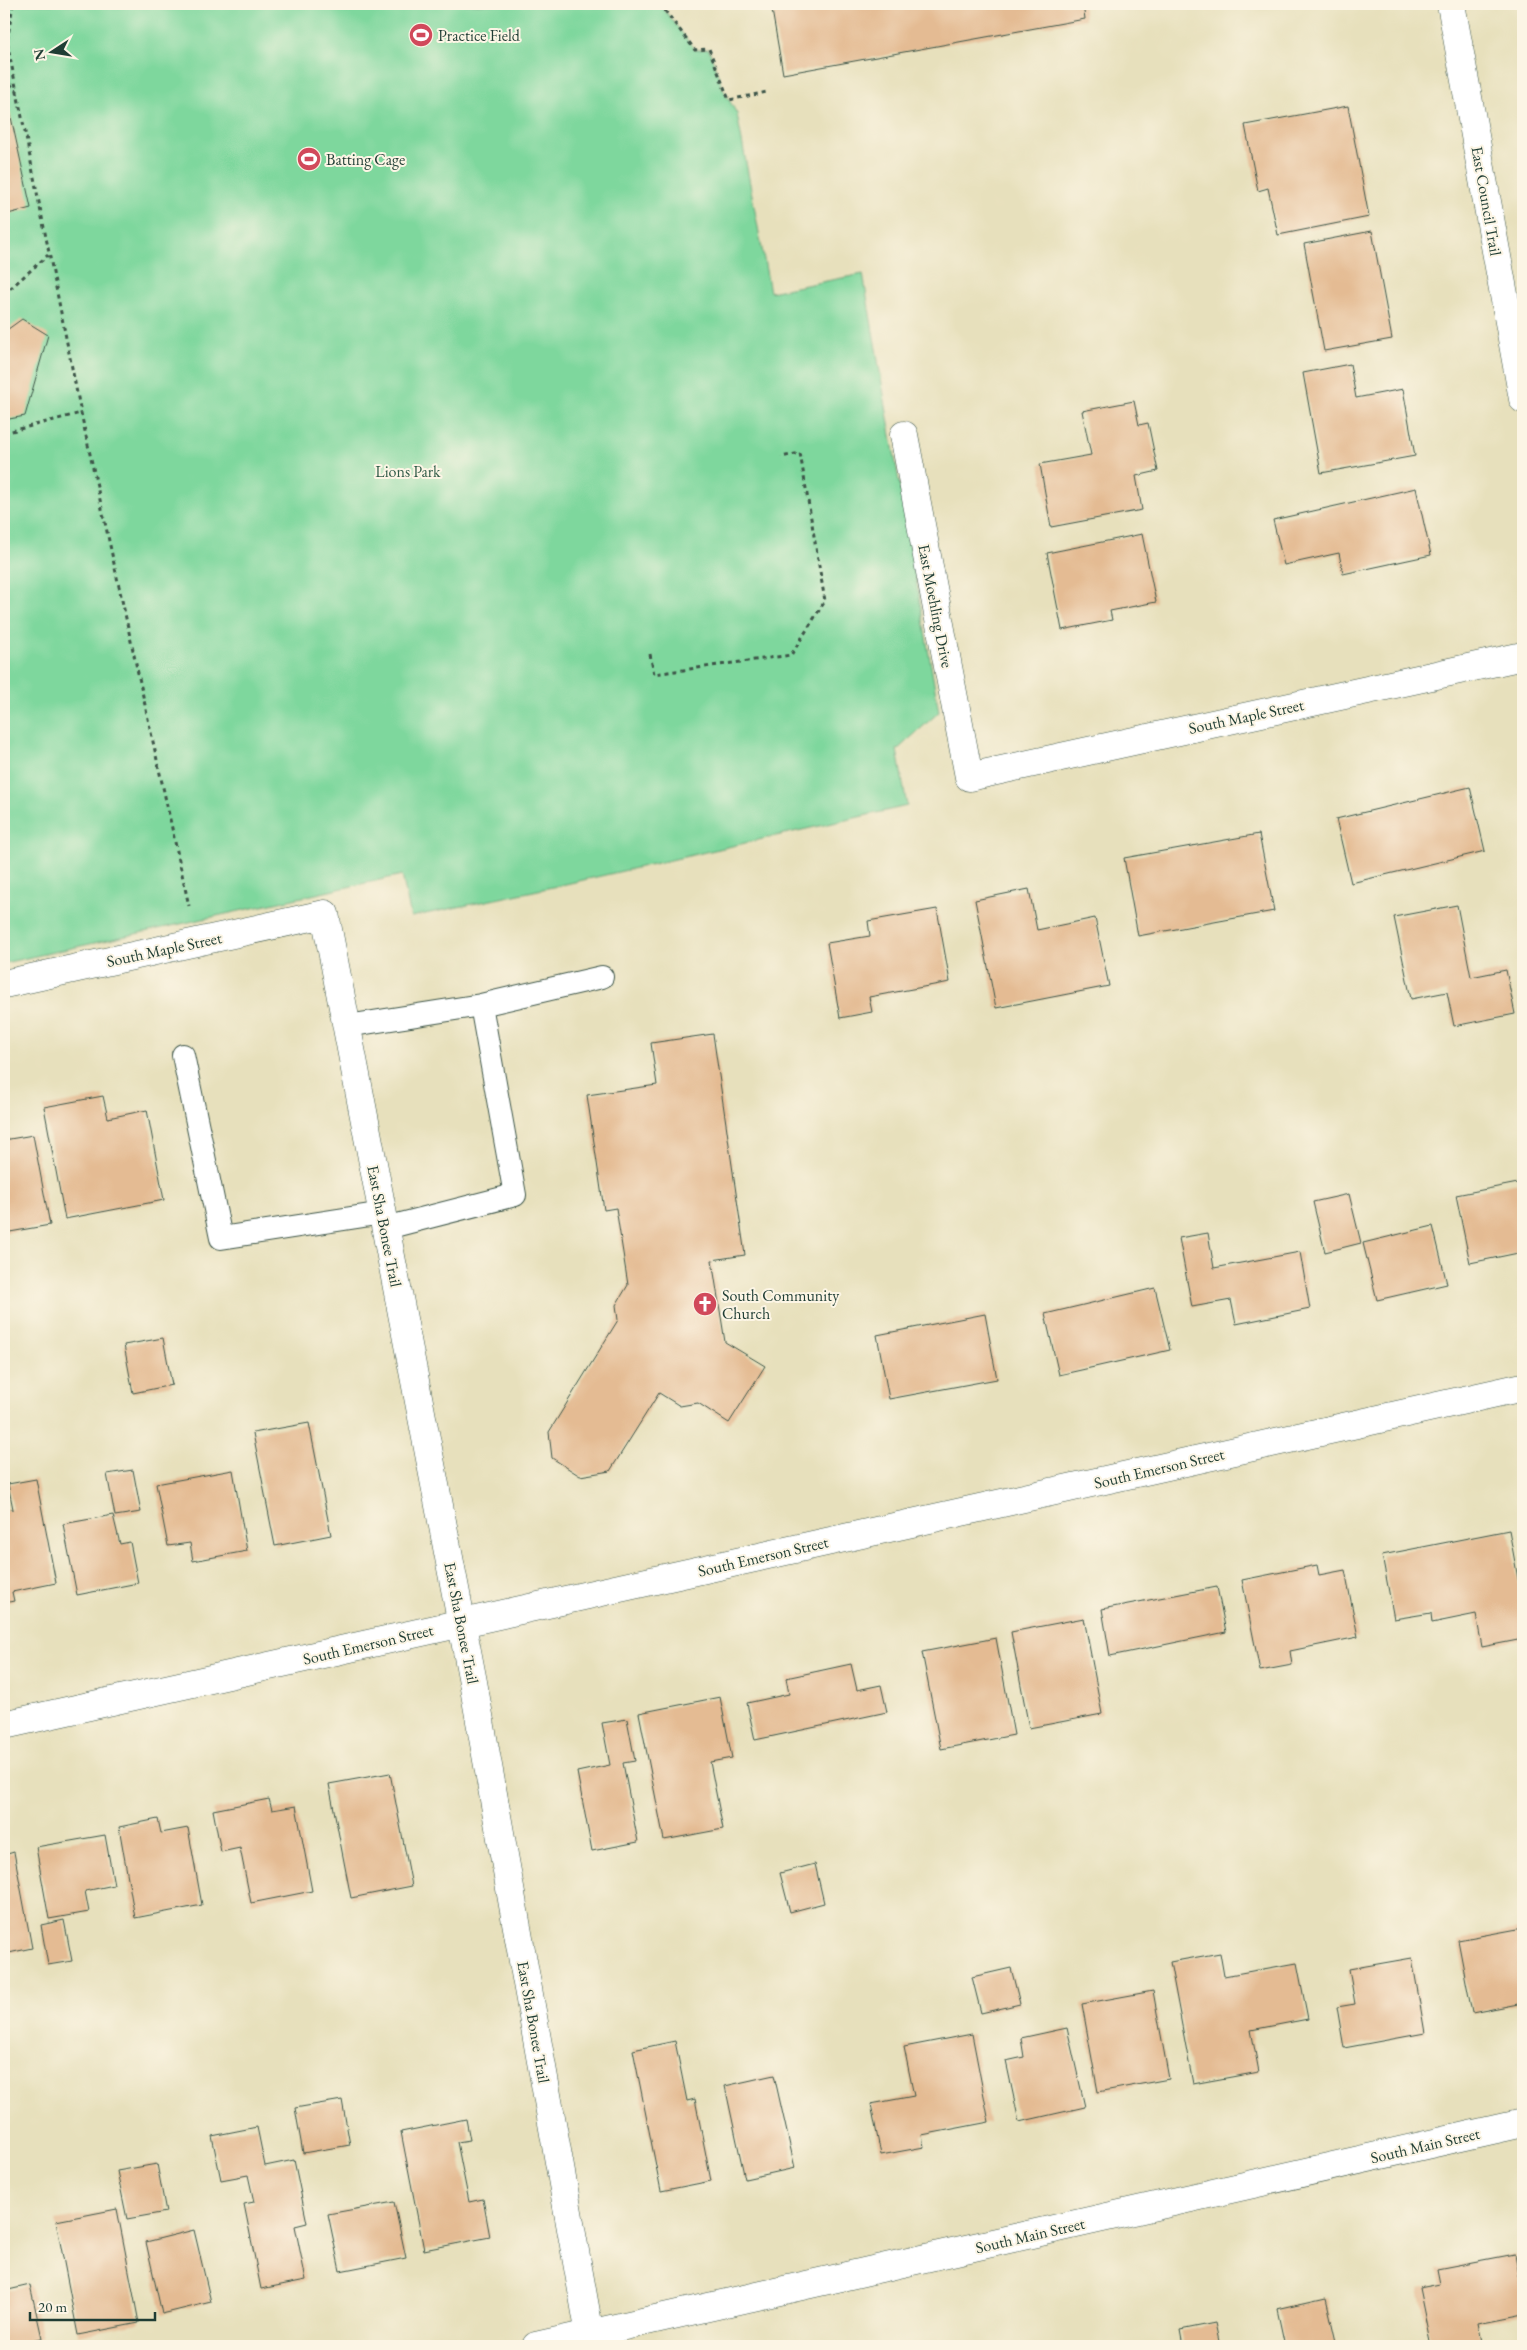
<svg xmlns="http://www.w3.org/2000/svg" width="1527" height="2350" font-family="'EB Garamond',serif">
  <style>
    .green { fill: #7ed79d; stroke: #4e8a68 }
    .building { fill: #e4bb93 }
    .lines { fill: none; stroke-linecap: round; stroke-linejoin: round }
    .lane-casing { stroke: #3d5548; stroke-width: 24 }
    .street-casing { stroke: #3d5548; stroke-width: 29 }
    .path { stroke: #3d5548; stroke-width: 3; stroke-dasharray: 4 4; stroke-linecap: butt }
    .lane { stroke: #fff; stroke-width: 22 }
    .street { stroke: #fff; stroke-width: 28 }
    .labels { text-anchor: middle; stroke-width: 4; stroke-linejoin: round; paint-order: stroke }
    .poi-label { font-size: 16px; fill: #1f3d34; stroke: #fcf5e5; text-anchor: start }
    .street-label { font-size: 16px; fill: #1f3d34; stroke: #fcf5e5 }
    .park-label { font-size: 16px; fill: #325c49; stroke: #fcf5e5 }
  </style>
  <rect width="100%" height="100%" fill="#fcf5e5"/>
  <filter id="ink" filterUnits="userSpaceOnUse"><feTurbulence type="fractalNoise" baseFrequency=".02" numOctaves="2"/><feDisplacementMap in="SourceGraphic" scale="10" xChannelSelector="R" yChannelSelector="G"/><feConvolveMatrix kernelMatrix="1 2 1 2 8 2 1 2 1" color-interpolation-filters="sRGB"/></filter>
  <filter id="wash" filterUnits="userSpaceOnUse"><feTurbulence type="fractalNoise" baseFrequency=".0096" numOctaves="4" result="noise"/><feDisplacementMap in="SourceGraphic" scale="20" xChannelSelector="R" yChannelSelector="G"/><feGaussianBlur stdDeviation="1.12" result="paint"/><feColorMatrix in="noise" values="0 0 0 0 0 0 0 0 0 0 0 0 0 0 0 0 0 1.4 0 .05"/><feComposite in="paint" operator="in"/></filter>
  <g filter="url(#wash)">
    <rect width="100%" height="100%" fill="#e7e0bc"/>
    <path class="green" d="M4,4H660L695,50L709,49L723,89L737,114L770,292L863,274L939,712L897,750L907,806L557,886L411,917L402,875L4,963Z"/>
    <g id="blocks">
      <path class="building" d="M771,4H1083L1085,19L783,74Z
        M4,99H7L31,208L4,215Z
        M1348,106L1369,217L1278,235L1268,188L1258,191L1245,125Z
        M1372,231L1392,339L1324,351L1304,244Z
        M22,319L48,335L25,416L4,420V332Z
        M1350,364L1356,398L1403,389L1415,456L1321,473L1303,373Z
        M1134,401L1139,425L1148,423L1158,471L1136,476L1142,510L1051,527L1040,464L1091,455L1082,411Z
        M1416,488L1431,555L1343,574L1339,553L1284,565L1273,520Z
        M1142,534L1156,602L1110,611L1112,620L1062,630L1047,553Z
        M1470,787L1485,851L1351,883L1336,819Z
        M1259,834L1274,911L1138,936L1124,858Z
        M1029,889L1037,930L1095,918L1109,986L996,1008L975,900Z
        M1457,905L1471,977L1506,970L1515,1014L1454,1026L1447,992L1411,999L1394,917Z
        M937,909L950,982L869,997L872,1012L840,1018L827,943L870,936L868,921Z
        M713,1034L745,1255L712,1260L725,1342L765,1366L729,1423L698,1403L680,1406L659,1393L610,1471L580,1476L552,1458L549,1432L618,1320L616,1305L628,1285L616,1208L604,1210L587,1095L657,1085L651,1043Z
        M103,1096L108,1118L147,1110L164,1200L65,1219L44,1107Z
        M33,1135L50,1225L4,1233V1140Z
        M1523,1182V1252L1470,1263L1456,1195Z
        M1349,1194L1361,1243L1325,1252L1313,1202Z
        M1433,1226L1447,1284L1377,1300L1363,1243Z
        M1208,1233L1214,1268L1300,1252L1310,1309L1236,1324L1231,1300L1192,1307L1179,1238Z
        M1155,1288L1170,1350L1059,1375L1045,1314Z
        M985,1314L997,1379L889,1399L877,1335Z
        M163,1338L172,1385L133,1393L124,1345Z
        M309,1423L331,1535L275,1546L253,1433Z
        M133,1470L141,1512L115,1516L107,1474Z
        M233,1470L247,1551L193,1561L190,1543L168,1546L156,1484Z
        M36,1479L56,1583L12,1592L14,1601L4,1603V1510L13,1509L8,1484Z
        M113,1515L120,1544L130,1542L138,1583L77,1595L63,1524Z
        M1509,1530L1523,1606V1639L1482,1647L1476,1614L1432,1623L1431,1613L1394,1619L1382,1555Z
        M1317,1565L1319,1575L1345,1570L1358,1637L1290,1651L1292,1665L1260,1671L1242,1580Z
        M1217,1587L1226,1632L1110,1656L1102,1609Z
        M1084,1618L1102,1714L1029,1728L1011,1632Z
        M996,1638L1014,1735L941,1749L922,1652Z
        M851,1664L857,1690L881,1685L887,1712L755,1740L747,1703L789,1694L786,1678Z
        M720,1697L732,1758L710,1762L723,1829L664,1840L639,1713Z
        M627,1719L635,1761L623,1763L638,1842L592,1851L577,1772L610,1765L602,1723Z
        M390,1773L412,1886L351,1898L329,1784Z
        M269,1799L272,1810L296,1806L312,1891L251,1903L240,1848L221,1852L213,1810Z
        M158,1819L161,1833L188,1828L202,1905L135,1918L119,1827Z
        M105,1835L114,1885L85,1891L89,1912L49,1919L36,1847Z
        M14,1852L32,1948L4,1954V1855Z
        M815,1864L824,1903L790,1912L780,1873Z
        M64,1920L72,1961L48,1965L41,1925Z
        M1523,1928V2003L1472,2013L1458,1940Z
        M1220,1953L1224,1976L1297,1963L1308,2019L1251,2030L1259,2072L1193,2084L1170,1962Z
        M1412,1958L1425,2033L1344,2048L1337,2007L1355,2004L1349,1969Z
        M1011,1968L1020,2004L981,2013L972,1977Z
        M1153,1991L1169,2079L1098,2092L1082,2004Z
        M1067,2028L1085,2107L1019,2122L1006,2061L1024,2057L1021,2038Z
        M972,2034L989,2122L922,2135L924,2147L881,2155L871,2104L914,2096L904,2047Z
        M675,2041L687,2101L695,2099L711,2181L661,2191L633,2050Z
        M774,2075L795,2168L745,2179L725,2086Z
        M342,2100L350,2145L303,2153L295,2108Z
        M466,2119L470,2140L457,2142L469,2202L483,2199L490,2237L424,2250L401,2132Z
        M257,2127L265,2166L294,2160L307,2223L295,2226L306,2280L261,2289L244,2204L254,2202L248,2175L221,2180L212,2136Z
        M157,2164L166,2212L127,2219L117,2171Z
        M394,2202L406,2258L340,2271L328,2214Z
        M117,2209L139,2323L78,2335L56,2221Z
        M194,2230L211,2302L162,2314L146,2242Z
        M1515,2254L1523,2296V2314L1478,2323L1482,2343L1468,2346H1431L1419,2288L1440,2284L1437,2269Z
        M30,2285L42,2338L4,2345V2291Z
        M1326,2298L1337,2346H1285L1277,2309Z
        M1215,2323L1220,2346H1183L1180,2330Z"/>
    </g>
  </g>
  <g filter="url(#ink)">
    <use href="#blocks" fill-opacity="0" stroke="#3d5548" stroke-width="1"/>
    <g class="lines">
      <g class="lane-casing">
        <path id="lane" d="M347,1026L481,1005
          M183,1055L221,1238L383,1213
          M386,1228L515,1195L481,1005L602,977"/>
      </g>
      <g class="street-casing">
        <path id="street" d="M1451,4L1523,399
          M904,435L969,777L1523,656
          M4,984L325,914L473,1682L592,2346
          M4,1725L1523,1387
          M536,2346L1523,2123"/>
      </g>
      <path class="path" d="M13,4L7,42L81,413L189,906
        M660,4L695,50L709,49L729,100L767,92
        M4,5V4
        M4,78L18,92
        M4,294L48,255
        M4,433L81,413
        M650,654L654,674L791,655L825,601L800,453L781,457"/>
      <use href="#lane" class="lane"/>
      <use href="#street" class="street"/>
    </g>
  </g>
  <defs>
    <g id="stadium-disc" transform="scale(1.25)"><circle r="9.5" fill="#d1495b" stroke="#fcf5e5"/><path d="M0-5a6.5 5 0 1 0 0 10a6.5 5 0 1 0 0-10ZM-3.5-1.8h7v3.6h-7Z" fill="#fff"/></g>
    <g id="church-disc" transform="scale(1.25)"><circle r="9.5" fill="#d1495b" stroke="#fcf5e5"/><path d="M-1.2-6h2.4v3.5h3.3v2.4h-3.3V6h-2.4V-.1h-3.3v-2.4h3.3Z" fill="#fff"/></g>
  </defs>
  <g fill-rule="evenodd">
    <use href="#stadium-disc" x="421" y="35"/>
    <use href="#stadium-disc" x="309" y="159"/>
    <use href="#church-disc" x="705" y="1304"/>
  </g>
  <g class="labels">
    <g class="poi-label">
      <text x="438" y="41">Practice Field</text>
      <text x="326" y="165">Batting Cage</text>
      <text x="722" y="1301">South Community<tspan x="722" dy="18">Church</tspan></text>
    </g>
    <g class="street-label">
      <text transform="translate(1487 201) rotate(80)" y="6">East Council Trail</text>
      <text transform="translate(936 606) rotate(79)" y="6">East Moehling Drive</text>
      <text transform="translate(1246 716) rotate(-12)" y="6">South Maple Street</text>
      <text transform="translate(164 949) rotate(-12)" y="6">South Maple Street</text>
      <text transform="translate(385 1226) rotate(79)" y="6">East Sha Bonee Trail</text>
      <text transform="translate(1159 1468) rotate(-13)" y="6">South Emerson Street</text>
      <text transform="translate(763 1556) rotate(-13)" y="6">South Emerson Street</text>
      <text transform="translate(462 1623) rotate(79)" y="6">East Sha Bonee Trail</text>
      <text transform="translate(368 1644) rotate(-13)" y="6">South Emerson Street</text>
      <text transform="translate(534 2022) rotate(80)" y="6">East Sha Bonee Trail</text>
      <text transform="translate(1425 2145) rotate(-13)" y="6">South Main Street</text>
      <text transform="translate(1030 2235) rotate(-13)" y="6">South Main Street</text>
    </g>
    <g class="park-label">
      <text x="408" y="477">Lions Park</text>
    </g>
  </g>
  <rect width="1527" height="2350" fill="none" stroke="#fcf5e5" stroke-width="20"/>
  <g transform="translate(52 52) rotate(258)" stroke="#fcf5e5" stroke-width="4" paint-order="stroke">
  <path d="M0-4L9 19L0 12L-9 19Z" fill="#1f3d34"/>
  <text y="-8" font-size="14" font-weight="bold" text-anchor="middle" fill="#1f3d34">N</text>
  </g>
  <path d="M30 2312v8h125v-8" fill="none" stroke="#1f3d34" stroke-width="2.5"/>
  <text x="38" y="2312" font-size="15" fill="#1f3d34" stroke="#fcf5e5" stroke-width="4" paint-order="stroke">20 m</text>
</svg>
